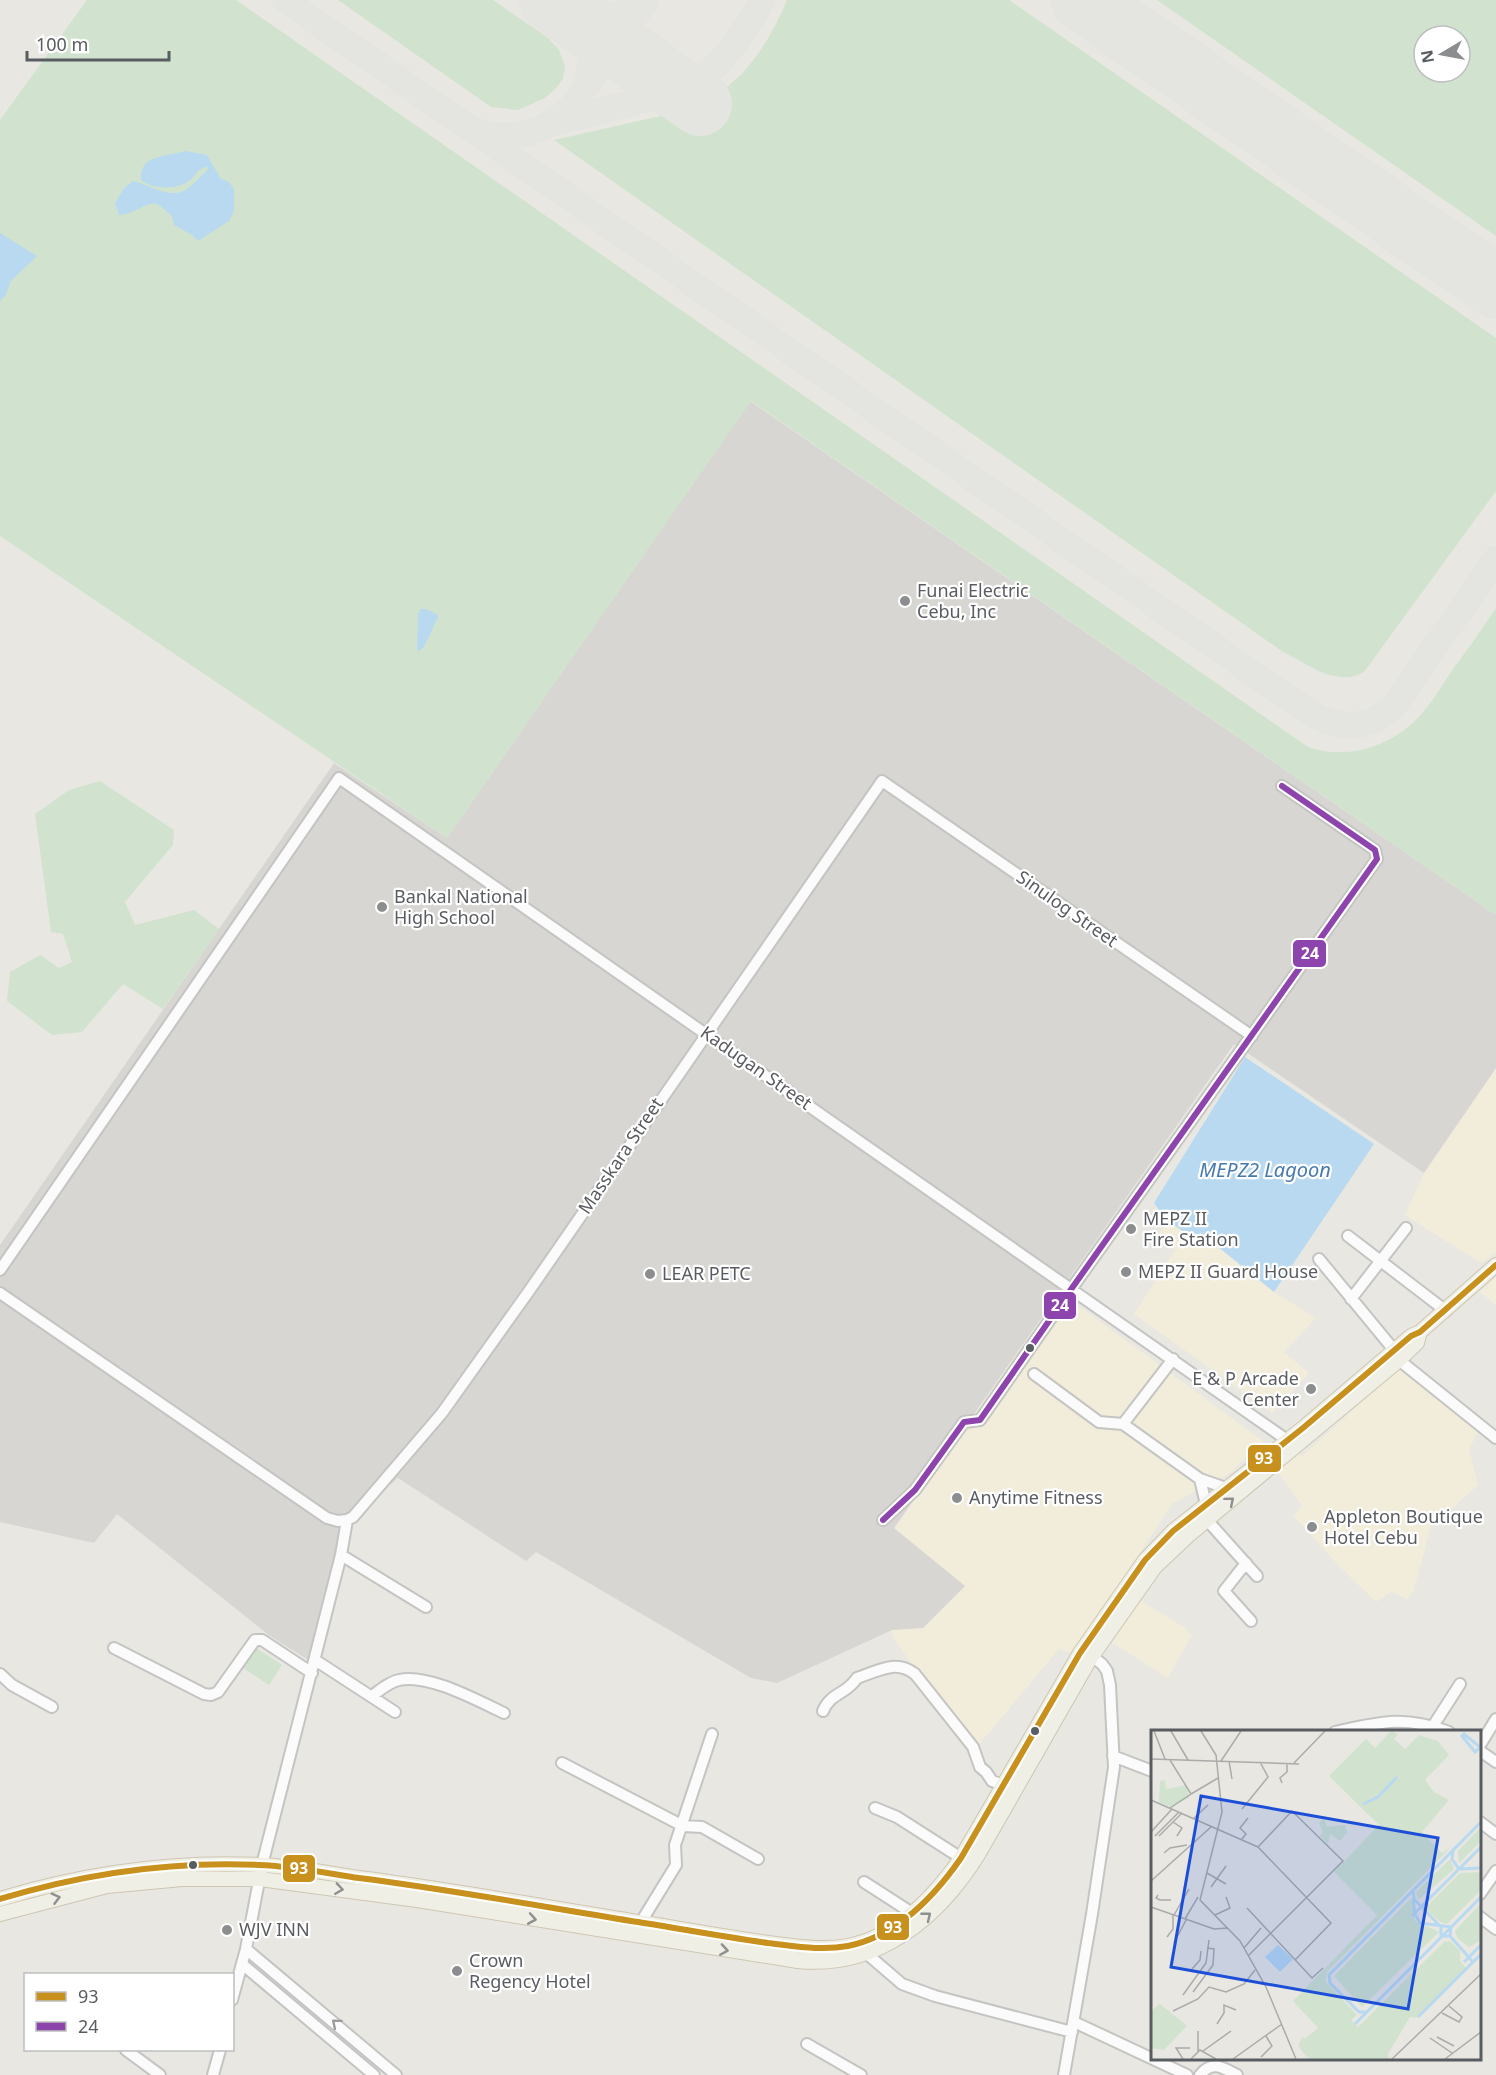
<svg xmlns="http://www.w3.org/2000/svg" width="1496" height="2075" font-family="'Noto Sans',sans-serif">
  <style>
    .commercial { fill: #f2ecdb }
    .industrial { fill: #d8d6d2 }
    .green { fill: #d1e3ce; fill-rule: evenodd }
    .water { fill: #b8d9f0 }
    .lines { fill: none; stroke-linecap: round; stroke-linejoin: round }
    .taxiway { stroke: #e4e4e0; stroke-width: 26 }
    .runway { stroke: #e4e4e0; stroke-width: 64 }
    .minor-casing { stroke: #c4c4c3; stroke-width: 14 }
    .major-casing { stroke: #cec6b2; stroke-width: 16 }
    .minor { stroke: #fcfbfb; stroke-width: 10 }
    .major { stroke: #f0efe5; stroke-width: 14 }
    .bus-1-casing { stroke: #fff; stroke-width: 10 }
    .bus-2-casing { stroke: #fff; stroke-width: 10 }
    .bus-1 { stroke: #c8901d; stroke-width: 6 }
    .bus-2 { stroke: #8e44ad; stroke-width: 6 }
    .oneway { stroke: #8e8f8f }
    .oneway2 { stroke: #9a9c9e }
    .poi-dot { fill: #8b8d8e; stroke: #fff; stroke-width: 2 }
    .bus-dot { fill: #595c60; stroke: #fff; stroke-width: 2 }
    .labels { text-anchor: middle; stroke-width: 4.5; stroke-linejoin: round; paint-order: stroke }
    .poi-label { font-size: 18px; fill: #595c60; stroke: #fff; text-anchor: start }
    .street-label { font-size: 18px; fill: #595c60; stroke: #fff }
    .water-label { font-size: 20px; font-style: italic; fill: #477aae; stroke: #fff }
    .inset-river { fill: none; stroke: #b8d9f0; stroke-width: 3 }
    .inset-road { fill: none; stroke: #ababaa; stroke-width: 1.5 }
    .view { fill: #1d4ed8; fill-opacity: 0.15; stroke: #1d4ed8; stroke-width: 3 }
    .inset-edge { fill: none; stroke: #595c60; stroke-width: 3 }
    .line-badge { stroke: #fff; stroke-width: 2 }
    .badge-label { font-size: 16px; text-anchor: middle; font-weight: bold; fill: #fff }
  </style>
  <rect width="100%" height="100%" fill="#e8e7e2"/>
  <path class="commercial" d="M1496,1068V1252L1481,1263L1405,1215L1424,1173Z
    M1167,1221L1194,1238L1200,1233L1274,1292L1316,1318L1284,1352L1309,1373L1272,1413L1134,1314L1175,1250L1156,1238Z
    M1496,1277V1305L1480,1292Z
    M1060,1292L1263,1441L1229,1474L1173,1503L1073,1654L1059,1649L972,1753L893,1637L892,1630L923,1628L965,1586L894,1529Z
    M1401,1367L1481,1427L1469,1449L1478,1485L1431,1527L1413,1592L1407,1599L1391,1592L1376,1602L1338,1565L1293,1515L1302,1506L1276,1469L1296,1453L1302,1456Z
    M1140,1600L1184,1627L1192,1635L1168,1678L1112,1643Z"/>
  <path class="industrial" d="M750,401L1496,915V1068L1424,1173L1234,1044L894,1528L965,1586L923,1628L892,1630L777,1683L751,1678L536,1552L526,1561L398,1478L344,1524L310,1661L270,1636L117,1514L94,1543L0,1522V1245L334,763L447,838Z"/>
  <path class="green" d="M87,0H236L1308,747C1345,760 1386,748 1415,721C1430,706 1441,687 1453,669C1468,649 1482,629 1496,608V915L751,401L447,838L0,536V120Z
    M338,0H493L548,38L559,50L565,66L563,79L556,88L545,98L518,110L491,107Z
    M787,0H1009L1496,338V491L1364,672C1337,688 1308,664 1283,652L554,140C581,134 607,128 634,122C661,116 689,111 713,97C749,75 771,38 787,0Z
    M1157,0H1496V236ZM1424,36H1460V72H1424Z
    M100,781L174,830L173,845L125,902L135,925L194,910L219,929L163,1009L123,984L82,1032L52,1035L7,1001L10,972L40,955L59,968L72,962L63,934L51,932L35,814L69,790Z
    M256,1648L282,1665L269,1685L243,1668Z"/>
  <path class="water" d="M186,151L207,155L221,179L229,182L234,189V211L229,221L198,241L192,235L174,225L172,216C167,212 162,206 156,204C149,201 132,215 119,215L115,203L124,188L133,181C141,182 148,187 155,189C185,200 189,187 208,169V167C197,168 196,176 189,181C177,190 151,189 141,180C138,155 168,156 186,151Z
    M0,233L37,256L11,281L5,296L0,301Z
    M421,609H426L438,615V617L424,647L419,651L417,649L418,614Z
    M1245,1057L1374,1144L1274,1292L1201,1233L1194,1238L1167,1221L1154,1203Z"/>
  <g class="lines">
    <path class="taxiway" d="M285,0L1313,715C1342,730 1363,729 1391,710L1496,559
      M567,11C587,31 596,57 585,85
      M567,11C593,21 619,20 642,2
      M547,125C573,118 599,111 624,105C653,97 687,92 710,71C732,51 748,26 762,0
      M477,131C511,143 544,132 570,109L646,0"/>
    <path class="runway" d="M551,0L700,104
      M1083,0L1496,287"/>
    <g class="minor-casing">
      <path id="minor" d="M1348,1236L1446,1311
        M1319,1259L1394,1350
        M0,1270L339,778L1287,1440
        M0,1293L327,1518L338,1521L347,1520
        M1351,1299L1406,1228
        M1399,1360L1496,1438
        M1034,1374L1099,1422L1123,1424L1200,1479L1226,1488
        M1123,1424L1173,1359
        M1200,1479L1206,1504
        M347,1520L353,1517L442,1413L529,1291L882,781L1252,1036
        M883,1520L915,1490L964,1422L980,1420L1072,1288L1377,859L1375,850L1282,786
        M1207,1520L1257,1576
        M341,1555L426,1607
        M1246,1563L1224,1591L1251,1621
        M114,1648L204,1694L211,1695L218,1692L255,1640H262L312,1673
        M315,1660L395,1712
        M0,1674L12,1685L52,1707
        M372,1696C380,1690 389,1682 399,1680C428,1673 478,1701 504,1713
        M823,1711C831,1692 846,1695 857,1678C878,1671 896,1659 915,1674L973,1747L980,1767L986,1772L992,1781L1004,1785
        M1433,1726L1460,1684
        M1335,1732C1380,1722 1404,1715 1449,1732
        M1480,1745L1496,1719
        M1480,1751L1496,1762
        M1113,1756L1152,1771
        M562,1763L683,1826L702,1827L758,1859
        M875,1808L897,1817L961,1858
        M1480,1822L1496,1834
        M864,1882L912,1913
        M1480,1894L1496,1871
        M1480,1917L1496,1929
        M641,1922L676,1865L675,1845L712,1734
        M246,1949L396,2075
        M867,1954L902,1984L935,1996L1072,2032
        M242,1964L374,2075
        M232,2000L246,1949L262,1865L341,1555L347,1520
        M1074,2022L1187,2075
        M807,2044L861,2075
        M126,2050L160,2075
        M213,2075L220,2050
        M1064,2075L1092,1914L1114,1767L1110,1685L1107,1671L1102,1664L1088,1653
        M1200,2075C1212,2060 1222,2067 1237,2075"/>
    </g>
    <g class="major-casing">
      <path id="major" d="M0,1899C83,1874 173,1861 259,1865C292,1866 326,1873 359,1878C453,1890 545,1907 638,1922C682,1929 725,1937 768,1943C795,1946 821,1951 848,1946C897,1936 934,1897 961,1858L1080,1653L1145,1560L1173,1531L1303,1428L1411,1336L1420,1332L1496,1265
        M0,1914L107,1886L182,1879H260L417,1900L798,1961C878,1969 939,1918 979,1853L1090,1659L1155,1567L1190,1534L1399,1360L1417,1343L1420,1332"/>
    </g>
    <use href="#minor" class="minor"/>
    <use href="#major" class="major"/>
    <g class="bus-1-casing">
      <path id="bus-1" d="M0,1899C83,1874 173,1861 259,1865C292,1866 326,1873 359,1878C453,1890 545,1907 638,1922C682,1929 725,1937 768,1943C795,1946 821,1951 848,1946C897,1936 934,1897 961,1858L1080,1653L1145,1560L1173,1531L1303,1428L1411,1336L1420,1332L1496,1265"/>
    </g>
    <g class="bus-2-casing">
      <path id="bus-2" d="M883,1520L915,1490L964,1422L980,1420L1072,1288L1377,859L1375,850L1282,786"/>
    </g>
    <use href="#bus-1" class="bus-1"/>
    <use href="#bus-2" class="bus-2"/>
  </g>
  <defs><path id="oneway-chevron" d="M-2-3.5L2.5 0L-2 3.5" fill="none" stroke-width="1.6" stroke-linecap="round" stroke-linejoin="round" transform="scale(1.5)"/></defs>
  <g class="oneway">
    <use href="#oneway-chevron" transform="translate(1230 1501) rotate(-40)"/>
    <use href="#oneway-chevron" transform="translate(339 1889) rotate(8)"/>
    <use href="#oneway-chevron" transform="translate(56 1898) rotate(-15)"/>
    <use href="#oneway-chevron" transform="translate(927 1916) rotate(-39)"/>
    <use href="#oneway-chevron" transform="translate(532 1919) rotate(10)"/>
    <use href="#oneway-chevron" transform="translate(724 1950) rotate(9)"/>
  </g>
  <use class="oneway2" href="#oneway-chevron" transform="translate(336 2023) rotate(-140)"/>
  <g class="poi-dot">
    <circle cx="905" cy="601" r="6"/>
    <circle cx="382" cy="907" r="6"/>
    <circle cx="1131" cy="1229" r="6"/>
    <circle cx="1126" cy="1272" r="6"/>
    <circle cx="650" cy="1274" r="6"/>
    <circle cx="1311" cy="1389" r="6"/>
    <circle cx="957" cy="1498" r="6"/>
    <circle cx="1312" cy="1527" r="6"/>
    <circle cx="227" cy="1930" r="6"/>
    <circle cx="457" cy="1971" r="6"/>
  </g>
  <g class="bus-dot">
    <circle cx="1030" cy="1348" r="5"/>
    <circle cx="1035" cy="1731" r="5"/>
    <circle cx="193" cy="1865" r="5"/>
  </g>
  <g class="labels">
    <g class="poi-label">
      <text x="917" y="597">Funai Electric<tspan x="917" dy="21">Cebu, Inc</tspan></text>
      <text x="394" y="903">Bankal National<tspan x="394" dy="21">High School</tspan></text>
      <text x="1143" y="1225">MEPZ II<tspan x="1143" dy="21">Fire Station</tspan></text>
      <text x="1138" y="1278">MEPZ II Guard House</text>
      <text x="662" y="1280">LEAR PETC</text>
      <text x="1299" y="1385" text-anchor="end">E &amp; P Arcade<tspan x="1299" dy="21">Center</tspan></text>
      <text x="969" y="1504">Anytime Fitness</text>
      <text x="1324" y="1523">Appleton Boutique<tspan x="1324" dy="21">Hotel Cebu</tspan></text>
      <text x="239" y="1936">WJV INN</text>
      <text x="469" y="1967">Crown<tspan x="469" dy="21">Regency Hotel</tspan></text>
    </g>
    <g class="street-label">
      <text transform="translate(1067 909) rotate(35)" y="6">Sinulog Street</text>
      <text transform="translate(756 1068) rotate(35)" y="6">Kadugan Street</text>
      <text transform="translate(621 1156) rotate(-56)" y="6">Masskara Street</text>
    </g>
    <g class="water-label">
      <text x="1265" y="1177">MEPZ2 Lagoon</text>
    </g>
  </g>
  <g transform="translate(1151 1730)">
    <rect width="330" height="330" fill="#e8e7e2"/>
    <path d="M240,1L247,4L243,9L254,19L268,5L287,11L298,25L274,50L283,62L298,70L271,102L291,123L301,116L176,242L175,252L206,285L200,290L207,297L293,212L299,211L309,221V231L315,238L266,288L259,287L237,324L238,329H158L147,316L151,307L154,309L167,298L142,271L226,185L183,142L228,95L178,46L215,9L224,18ZM14,50L15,59L36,55L38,68L20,77L8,72L9,51ZM173,88L176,97L194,95L196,103L189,111L179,104L177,114L169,106L172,102L168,93ZM330,97V111L308,133L307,121ZM299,129L303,139L267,170L265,162ZM330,142V160L296,194L289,192L277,181V175L309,143ZM260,168L264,191L288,202L211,277L183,246ZM330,173V210L318,217L306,208L304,201ZM9,274L36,296L13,320L0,318V281Z" fill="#d1e3ce"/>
    <path d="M127,215L142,229L129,242L114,227Z" fill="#b8d9f0"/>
    <path class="inset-river" d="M313,4L329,17L324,22L311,6ZM212,74L227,67L246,47M302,121L301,129L308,139L330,138M262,160L263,169L290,197V206H299L322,232M262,169L264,184L269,193L300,197L299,206M261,186L330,117M313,232L330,215M215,282H208L179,253L178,245L330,92M267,287L330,224M204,294L330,167"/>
    <path class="inset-road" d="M3,1L14,29M20,1L37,30M50,1L65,25L71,82L49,170L89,211L115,257L145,329M0,29L148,34M19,30L40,64L19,78M70,31L90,1M78,31L81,49M143,33L174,1M131,53L129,48L136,42V33M40,64L67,48M0,70L107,117M91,79L117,47L109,32M42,89L57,75M22,92L31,98L26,106M0,102L21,79M4,106L28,82M8,106L31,83M90,110L95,104L89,98L97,88M107,117L180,193L144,230M13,123L19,118L36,115M56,143L75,154M0,151L60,97M60,157L75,136M7,165L5,168L9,170H20M0,177L63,199L77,198M96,178L161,248L172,238M23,185L38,159M64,185L79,178L75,167M34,189L47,167M16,207L22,199V185M23,213L35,190M93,218L110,198M97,226L192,131L141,81L107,117M41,239L49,230L50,221M42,262L62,235L63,219L56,218M32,265L55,233L58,210M22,281L47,269L58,257L75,262L93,254L104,240M291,283L308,292L311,287L298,276M66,294L73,283V275L85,280M47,301V321M286,307L303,316M279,308L301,323M52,321L80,301M110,327L121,316L115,306M32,329L25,318H39M40,329L49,320L65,329M82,329L131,294M241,329L330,244M294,329L330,302"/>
    <path class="view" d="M50,66L287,108L257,279L20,237Z"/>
    <rect width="330" height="330" class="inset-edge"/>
  </g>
  <g class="line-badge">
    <rect x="1292" y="939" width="35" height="29" rx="6" fill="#8e44ad"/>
    <rect x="1043" y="1291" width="34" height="29" rx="6" fill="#8e44ad"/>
    <rect x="1247" y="1444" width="35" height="29" rx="6" fill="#c8901d"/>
    <rect x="282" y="1854" width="34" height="29" rx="6" fill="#c8901d"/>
    <rect x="876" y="1913" width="34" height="28" rx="6" fill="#c8901d"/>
  </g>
  <g class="badge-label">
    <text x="1310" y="959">24</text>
    <text x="1060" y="1311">24</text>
    <text x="1264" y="1464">93</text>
    <text x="299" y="1874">93</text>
    <text x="893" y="1933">93</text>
  </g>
  <rect x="24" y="1973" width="210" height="78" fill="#ffffff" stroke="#bdbebf" stroke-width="1.5"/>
  <rect x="36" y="1992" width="30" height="9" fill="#c8901d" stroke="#bdbebf" stroke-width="1.5"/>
  <text x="78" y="2003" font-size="18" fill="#595c60">93</text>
  <rect x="36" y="2022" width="30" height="9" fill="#8e44ad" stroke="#bdbebf" stroke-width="1.5"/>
  <text x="78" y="2033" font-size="18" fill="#595c60">24</text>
  <g transform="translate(1442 54) rotate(260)"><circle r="28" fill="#ffffff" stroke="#bdbebf" stroke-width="1.5"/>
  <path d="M0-4.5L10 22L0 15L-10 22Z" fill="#8b8d8e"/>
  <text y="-9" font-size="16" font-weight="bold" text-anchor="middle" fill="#595c60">N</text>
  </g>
  <path d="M27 51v9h142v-9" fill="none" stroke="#595c60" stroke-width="3"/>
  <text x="36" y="51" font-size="18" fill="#595c60" stroke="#ffffff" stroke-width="4.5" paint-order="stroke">100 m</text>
</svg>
